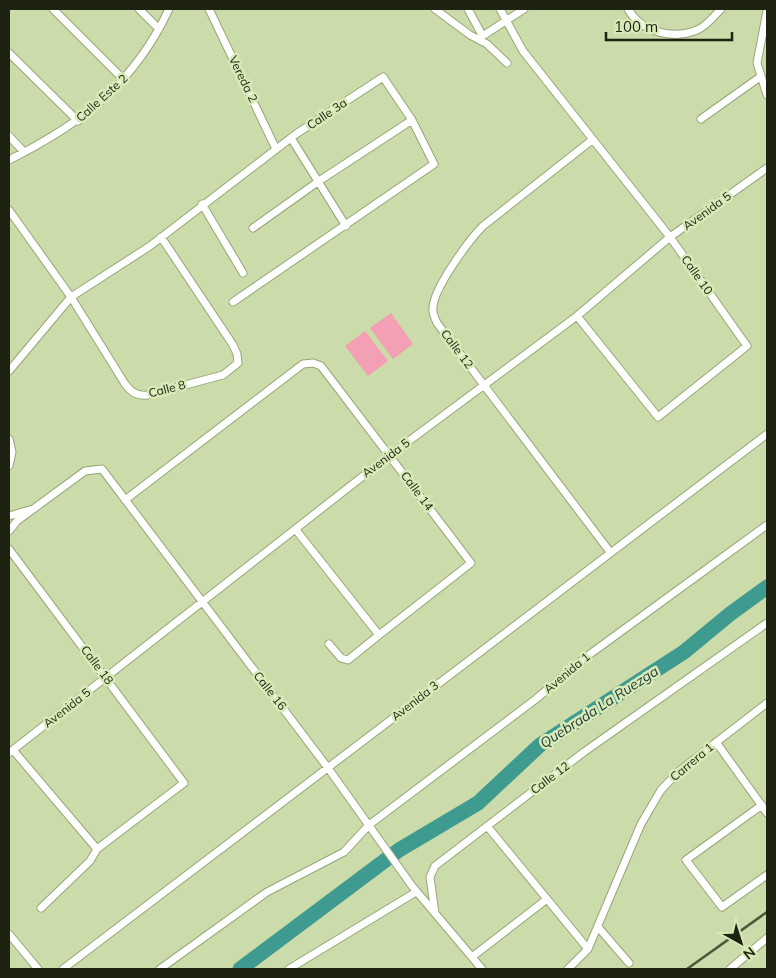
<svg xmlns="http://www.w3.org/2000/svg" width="776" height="978" font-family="Mulish,sans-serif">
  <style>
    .green { fill: #f39fb4 }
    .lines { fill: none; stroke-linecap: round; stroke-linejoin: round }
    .river { stroke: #3f9b8f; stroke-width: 15 }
    .street-casing { stroke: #96a676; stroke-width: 9 }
    .street { stroke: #fff; stroke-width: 7 }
    .rail { stroke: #4e573b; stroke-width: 2.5 }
    .labels { text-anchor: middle; stroke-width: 5; stroke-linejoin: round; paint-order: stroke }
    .street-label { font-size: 12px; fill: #1d2310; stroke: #d8eab7 }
    .water-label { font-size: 14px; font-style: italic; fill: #1e3a36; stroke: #d8eab7 }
  </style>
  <rect width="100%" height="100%" fill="#cbdcaa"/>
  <path class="green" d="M391,313L413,344L393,359L370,328Z
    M365,331L388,361L368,376L345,346Z"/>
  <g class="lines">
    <path class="river" d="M240,969L399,850L478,803L540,745L684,652L730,614L767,587"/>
    <g class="street-casing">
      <path id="street" d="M53,9L124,80
        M139,9L159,29
        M209,9L276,149
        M435,9L470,35L487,44L507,63
        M468,9L482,35
        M500,9L523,51L670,237L747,346L658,417L577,316
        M628,9C641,32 673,40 697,30C707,26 714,16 721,9
        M767,11L757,63L767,95
        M478,39L524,9
        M9,53L78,121
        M701,119L760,77
        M9,136L24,152
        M291,138L346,226
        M592,140L483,226C469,240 433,289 433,308C432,313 435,318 437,323L610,552
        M9,160C81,124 134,84 169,9
        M202,204L243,273
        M9,210L71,297L125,384C132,393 137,396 148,395L223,375L238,363L237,354L233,345L161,237
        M253,228L319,181L412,120
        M9,371L71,297L150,246L296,134L383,77L412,120L434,164L233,302
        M9,439L12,452L9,466
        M125,500L303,364L313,363L321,366L471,563L379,635L296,530
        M9,516L33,509
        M9,531L17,521L85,471L102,469L328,768L412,886L482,969
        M9,549L184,783L97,849L13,750
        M329,644L341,658L348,660L379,635
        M716,742L767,813
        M9,753L390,455L577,316L670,237L767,168
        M762,805L686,860L722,907L767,875
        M487,826L588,949
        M41,908L90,861L97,849
        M435,913L430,877L435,866L584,752L767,623
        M598,927L629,963
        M9,934L38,969
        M472,957L547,899
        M63,969L767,434
        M160,969L267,892L344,852L369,825L536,699L586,657L767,525
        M289,969L416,892
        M568,969L588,949L641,824L661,790L679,771L767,703
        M730,969L767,938"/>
    </g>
    <use href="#street" class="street"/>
    <path class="rail" d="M687,969L767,912"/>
  </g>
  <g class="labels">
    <g class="street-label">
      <text transform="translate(243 79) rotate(64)" y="4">Vereda 2</text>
      <text transform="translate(102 98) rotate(-42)" y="4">Calle Este 2</text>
      <text transform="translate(327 114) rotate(-34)" y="4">Calle 3a</text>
      <text transform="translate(707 211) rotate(-36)" y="4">Avenida 5</text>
      <text transform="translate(697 275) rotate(55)" y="4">Calle 10</text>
      <text transform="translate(457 349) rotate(53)" y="4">Calle 12</text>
      <text transform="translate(167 389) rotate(-14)" y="4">Calle 8</text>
      <text transform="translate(386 458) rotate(-37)" y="4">Avenida 5</text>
      <text transform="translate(417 491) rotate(53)" y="4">Calle 14</text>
      <text transform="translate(97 665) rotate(53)" y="4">Calle 18</text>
      <text transform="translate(567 673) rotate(-40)" y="4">Avenida 1</text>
      <text transform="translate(270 691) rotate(52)" y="4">Calle 16</text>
      <text transform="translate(415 701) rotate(-38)" y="4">Avenida 3</text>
      <text transform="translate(67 708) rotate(-38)" y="4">Avenida 5</text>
      <text transform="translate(692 762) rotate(-40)" y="4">Carrera 1</text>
      <text transform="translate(550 778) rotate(-37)" y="4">Calle 12</text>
    </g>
    <g class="water-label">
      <text transform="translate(599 707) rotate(-33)" y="5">Quebrada La Ruezga</text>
    </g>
  </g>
  <rect width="776" height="978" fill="none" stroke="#1d2310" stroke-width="20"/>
  <g transform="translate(741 943) rotate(141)" stroke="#d8eab7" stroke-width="4" paint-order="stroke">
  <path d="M0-4L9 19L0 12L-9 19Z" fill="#1d2310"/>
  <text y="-8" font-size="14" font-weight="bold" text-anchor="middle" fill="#1d2310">N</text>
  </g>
  <path d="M606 32v8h126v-8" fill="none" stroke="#1d2310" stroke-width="2.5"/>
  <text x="614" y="32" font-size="15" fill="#1d2310" stroke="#d8eab7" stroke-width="4" paint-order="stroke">100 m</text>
</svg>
